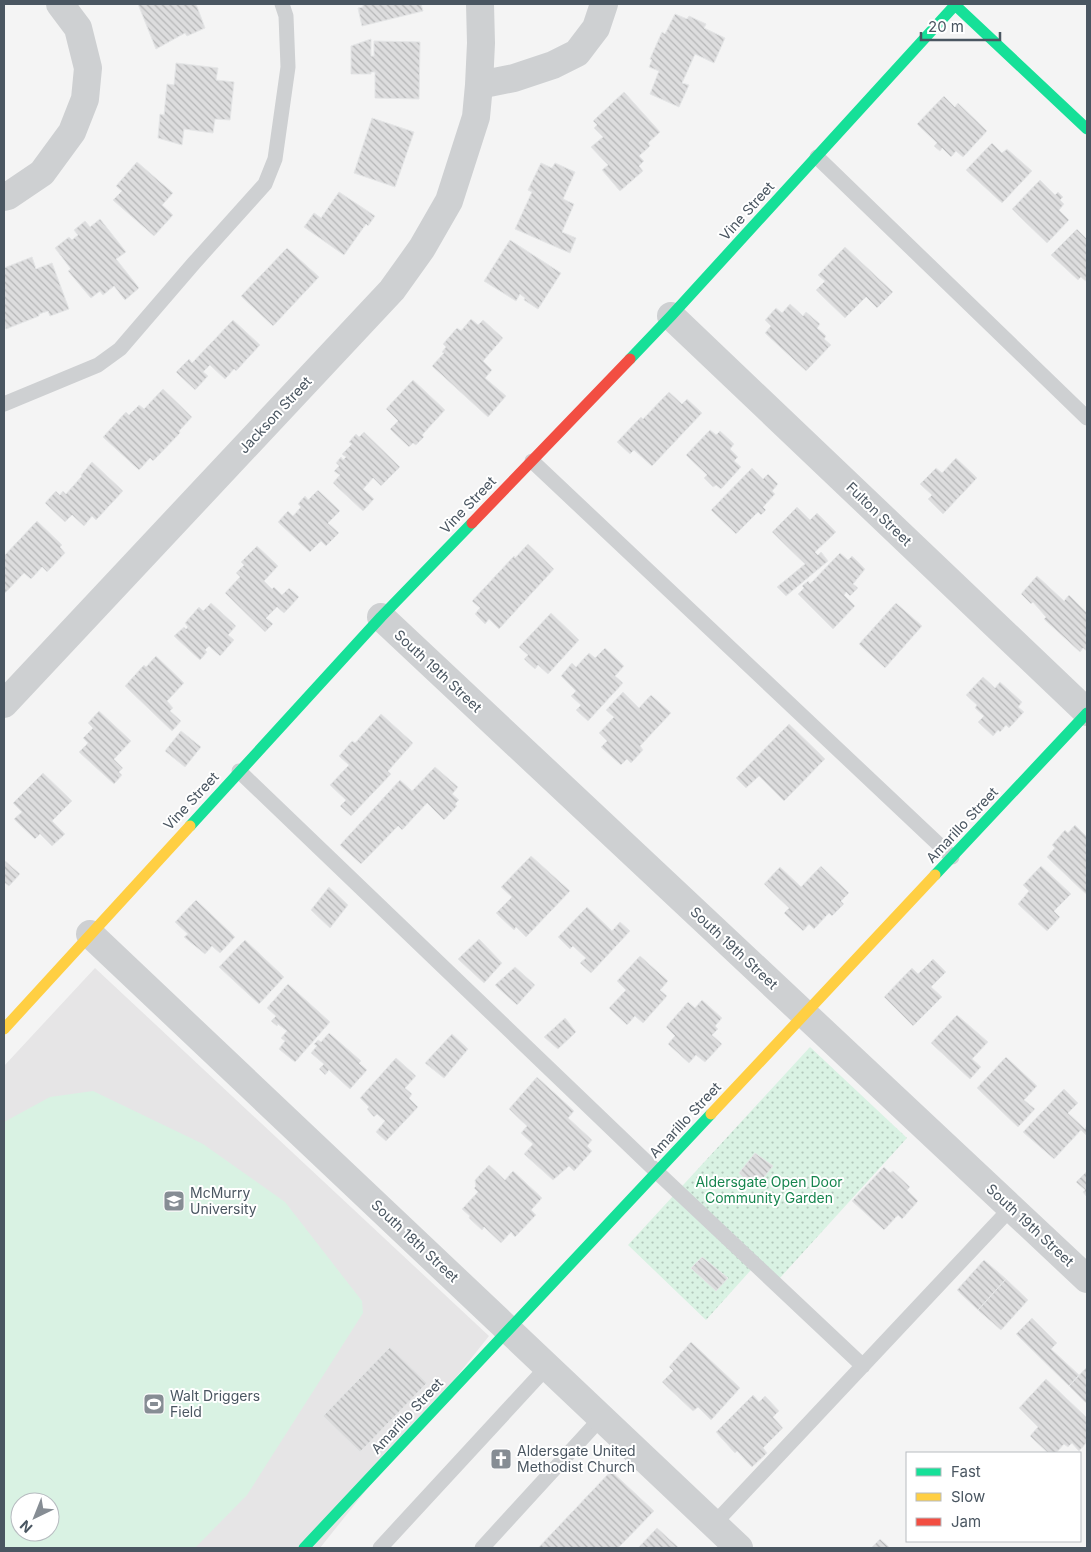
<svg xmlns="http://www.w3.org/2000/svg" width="1091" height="1552" font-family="Inter,sans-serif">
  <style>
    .education { fill: #e6e5e6; fill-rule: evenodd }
    .grass { fill: #d9f2e3; fill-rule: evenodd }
    .park { fill: url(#park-dots) }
    .building { fill: url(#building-back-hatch); stroke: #e5e6e7 }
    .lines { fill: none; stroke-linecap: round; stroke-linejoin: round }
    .lane { stroke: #ced0d2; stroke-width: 15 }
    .street { stroke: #ced0d2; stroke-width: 28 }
    .fast { stroke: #16e098; stroke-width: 11 }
    .slow { stroke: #ffcf43; stroke-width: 11 }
    .jam { stroke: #f24e42; stroke-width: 11 }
    .labels { text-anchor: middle; stroke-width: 4; stroke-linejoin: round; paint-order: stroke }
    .street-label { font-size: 14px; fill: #4a5661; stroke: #fff }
    .park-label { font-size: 14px; fill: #17864f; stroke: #fff }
    .poi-label { font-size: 14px; fill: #4a5661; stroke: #fff; text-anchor: start }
  </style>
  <defs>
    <pattern id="park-dots" width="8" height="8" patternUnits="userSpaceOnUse" patternTransform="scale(1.25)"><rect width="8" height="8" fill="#d9f2e3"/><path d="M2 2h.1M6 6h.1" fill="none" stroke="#b2c7bb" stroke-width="1.8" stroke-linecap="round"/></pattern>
    <pattern id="building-back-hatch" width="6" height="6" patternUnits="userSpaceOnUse" patternTransform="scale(1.25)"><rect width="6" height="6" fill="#ddddde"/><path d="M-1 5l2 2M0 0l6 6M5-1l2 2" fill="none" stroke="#b5b6b7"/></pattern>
  </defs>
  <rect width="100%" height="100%" fill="#f4f4f4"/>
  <path class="education" d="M95,968L489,1336L320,1548H4V1066ZM20,1502H50V1532H20Z"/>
  <path class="grass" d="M93,1091L203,1144L285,1202L362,1301L363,1313L247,1495L195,1548H4V1122L50,1097ZM20,1502H50V1532H20Z"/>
  <path class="park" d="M810,1047L907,1138L779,1279L759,1261L706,1320L628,1245Z"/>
  <path class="building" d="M138,4H196L205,28L187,36L185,33L156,49Z
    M363,4H421L423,11L362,26L358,8L363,7Z
    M675,14L687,19L689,16L706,24L704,28L725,38L714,63L695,54L682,83L689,85L679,107L650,94L659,71L649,67L652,60L650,59L662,32L665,34Z
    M371,39V56H374V41L420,42L419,99L375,98V72H371V74H351V46Z
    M176,63L218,68L216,80L234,82L230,120L215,119L213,133L184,129L182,145L158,138L160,114L164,115L167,84L174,85Z
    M624,92L660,132L648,143L650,146L639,156L644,161L639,166L643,171L620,191L602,170L608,165L591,147L603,137L594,128L597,125L593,121Z
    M944,96L955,107L958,103L987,131L963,157L956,151L951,157L942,148L940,151L934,146L937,143L917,124Z
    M372,118L414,132L395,187L354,173Z
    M992,143L1002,153L1007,149L1032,171L1002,203L966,170Z
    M137,162L173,193L162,205L173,215L154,236L113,200L122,191L116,186Z
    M541,163L552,168L555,163L575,172L563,199L574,204L562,232L576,238L570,253L515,229L532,192L528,190Z
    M1040,180L1055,195L1058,192L1063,197L1060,200L1064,204L1059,210L1069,220L1047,243L1012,209Z
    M339,192L375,216L368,226L366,224L344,255L304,227L314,213L321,218Z
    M100,219L126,252L116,259L139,288L125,300L114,286L103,295L100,291L91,298L68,271L71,269L55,248L69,237L72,240L78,235L74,230L85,221L90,227Z
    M1077,229L1087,239V282L1081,277L1078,280L1051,255Z
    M510,240L561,273L538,309L524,300L525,298L520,294L516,301L484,281Z
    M845,247L893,292L877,308L866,297L845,318L816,290L825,281L818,275Z
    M287,248L319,277L273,326L241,296Z
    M32,257L36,269L52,263L69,309L50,316L48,311L39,314V316L6,329L4,322V268Z
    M790,304L803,316L806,312L820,324L817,328L826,336L824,339L831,345L806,371L765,333L771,326L765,320L776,308L782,313Z
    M471,319L478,325L483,320L503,338L483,361L492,370L485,378L506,396L488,417L432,366L444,353L442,352L446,347L443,344L457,328L461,331Z
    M233,320L260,345L236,371L234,369L225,379L210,365L203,372L208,376L195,390L176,372L189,359L192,363Z
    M413,380L445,410L422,435L424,437L416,445L413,443L409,447L390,429L398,421L386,409Z
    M163,389L192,417L179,431L180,433L153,461L150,458L139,470L103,437L126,412L129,415L139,405L144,409Z
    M669,392L682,404L687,399L702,413L652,466L634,450L630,454L617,442L641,417L643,419Z
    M710,430L716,435L720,431L734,444L730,449L738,457L734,461L741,467L721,489L716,485L713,487L704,478L707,475L686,455Z
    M364,432L400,467L381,486L373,478L363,489L374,499L363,511L333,483L340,475L334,471L339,466L336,463L341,457L343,460L346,457L342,454L352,444L349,442L356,434L359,437Z
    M956,458L977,478L943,514L928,499L932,495L920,484L936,468L942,473Z
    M92,462L123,491L96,520L92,516L84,526L72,515L65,522L45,503L56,491L60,495L63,491L66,494L82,476L81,475Z
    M752,468L763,479L768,474L778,484L772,491L775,494L763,507L766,510L761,515L758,512L736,534L711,510Z
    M318,490L340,511L328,523L339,533L326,546L321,541L310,552L278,522L288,511L293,516L301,507L298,504L305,496L308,500Z
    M797,507L810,520L817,513L836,532L815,552L818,555L821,552L828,561L786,596L777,587L805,564L772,532Z
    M37,521L62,545L60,547L65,553L47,572L42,567L31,579L24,573L4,594V556Z
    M528,544L554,569L499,629L489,619L485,624L475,614L480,608L472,601L514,556L515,558Z
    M257,546L278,566L264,581L272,589L274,587L282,595L289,588L299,597L284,613L277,607L266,618L273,624L265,632L225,593L240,577L236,573L244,565L241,562Z
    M840,553L848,560L852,556L865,569L853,584L858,588L850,596L846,592L844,595L855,606L833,629L798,594L804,588L802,586L808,581L810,584Z
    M1037,576L1064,601L1069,595L1087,613V651L1083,648L1080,652L1044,619L1046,617L1033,602L1031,604L1021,594Z
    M211,603L236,626L228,635L234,640L220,656L209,646L205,650L207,652L200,660L174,636L184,627L186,629L188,627L185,623L199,607L203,611Z
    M896,603L922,626L885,668L859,644Z
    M551,613L579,640L548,674L538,665L535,669L524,659L528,655L519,647Z
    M605,648L624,666L615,676L623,683L588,721L576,710L581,705L571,696L576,691L561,676L572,663L576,667L589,653L595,658Z
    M156,656L184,683L167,701L173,708L170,711L181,721L172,731L125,686L144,665L146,667Z
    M983,677L995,688L1000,682L1022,702L1018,707L1024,712L1009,728L1006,725L1000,732L998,730L993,736L978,722L984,716L975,708L977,705L966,695Z
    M623,692L639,708L651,695L671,713L640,746L643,750L631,763L627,759L621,765L601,747L607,741L599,733L614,717L606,710Z
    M99,711L131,741L114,759L123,768L119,772L122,775L114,784L79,752L88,743L83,738L93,728L88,723Z
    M381,714L413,743L388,771L391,774L351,816L340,806L346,800L330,785L349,765L339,756L352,741L355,743Z
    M789,724L825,759L784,801L759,776L746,788L736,778Z
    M181,731L201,747L185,767L165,751Z
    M435,767L458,787L452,794L459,800L455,804L457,806L444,820L427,803L402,830L398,826L361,864L340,845L400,780L412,791Z
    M43,773L72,801L52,821L65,834L52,846L40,834L35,839L14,819L22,812L13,803Z
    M1075,825L1087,837V895L1047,857L1055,848L1052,845L1065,830L1068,833Z
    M531,856L570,891L526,937L516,927L514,930L496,913L512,897L501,887Z
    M4,860L20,874L9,886L4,882Z
    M821,866L849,893L841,901L844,904L832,916L829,913L814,929L809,924L803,931L784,913L789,908L764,884L780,867L801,887Z
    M1041,866L1071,894L1054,911L1060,917L1047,931L1018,904L1029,891L1023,885Z
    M329,887L348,905L330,928L311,910Z
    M196,900L235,937L220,953L212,946L205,954L184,937L188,934L175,922Z
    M587,907L612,931L620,922L630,931L591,973L580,963L586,958L573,946L570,949L558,937Z
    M479,939L502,963L484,983L458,959Z
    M245,940L284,977L259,1004L219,967Z
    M640,956L668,981L660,990L667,996L643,1023L635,1016L627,1025L609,1008L626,990L617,981Z
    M933,959L946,972L931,987L942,997L913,1026L884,997L912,968L918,974Z
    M515,967L535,985L517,1005L495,985Z
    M288,984L330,1022L295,1062L279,1049L285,1041L281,1038L287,1031L278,1024L277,1026L271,1021L276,1016L267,1008Z
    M702,1000L722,1018L715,1026L718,1029L712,1035L722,1044L705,1062L696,1055L689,1063L668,1044L675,1036L666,1027L688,1002L695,1008Z
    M957,1015L988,1042L972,1059L981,1067L970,1079L931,1043Z
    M565,1018L576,1032L558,1049L544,1037Z
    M329,1033L361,1061L359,1063L367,1070L350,1089L329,1070L325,1075L319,1069L324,1064L311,1053L317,1046L314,1044L318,1040L321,1042Z
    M452,1034L468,1049L444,1078L425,1063Z
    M1006,1057L1037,1086L1024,1100L1035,1109L1018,1127L977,1088Z
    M396,1058L416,1076L405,1088L412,1094L409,1098L418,1107L386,1141L376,1132L385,1121L377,1114L374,1117L367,1109L369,1107L360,1098Z
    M537,1077L574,1111L568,1118L592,1140L587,1146L592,1151L574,1171L569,1166L553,1180L524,1154L533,1144L521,1133L527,1126L509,1109Z
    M1064,1089L1078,1103L1068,1113L1085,1129L1087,1126V1136L1081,1130L1054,1159L1023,1132Z
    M755,1153L773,1166L755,1188L739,1173Z
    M489,1165L505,1180L513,1171L542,1198L531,1210L536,1215L515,1237L511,1232L501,1243L484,1227L482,1230L469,1218L470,1216L462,1209L478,1192L474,1188L476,1186L475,1180Z
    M884,1167L890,1173L893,1171L910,1187L907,1190L918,1201L902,1219L898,1215L884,1230L852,1201Z
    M1087,1171V1197L1083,1192L1085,1190L1076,1182Z
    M702,1257L728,1278L716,1291L691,1268Z
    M984,1260L1006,1279L978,1310L957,1290Z
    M1006,1279L1028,1300L1001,1330L978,1310Z
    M1032,1318L1057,1343L1051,1349L1079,1375L1069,1386L1016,1334Z
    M691,1342L740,1388L711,1420L698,1407L693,1411L662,1382L673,1371L669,1367Z
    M390,1347L427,1383L360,1452L323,1416Z
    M1087,1367V1404L1069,1386Z
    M1046,1379L1087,1418V1442L1079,1451L1072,1443L1068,1447L1064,1444L1056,1453H1048L1030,1436L1038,1427L1019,1408Z
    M753,1395L759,1402L765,1396L779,1411L773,1417L783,1428L763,1448L767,1453L752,1467L737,1451L735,1453L716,1432Z
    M611,1471L654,1511L618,1548H538Z
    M657,1528L679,1548H638Z
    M880,1539L890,1548H871Z"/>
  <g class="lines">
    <path class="lane" d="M817,157L1087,418
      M4,404L98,365L120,349L194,263L265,184L275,159L288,67L286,16L282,4
      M532,461L952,857
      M239,771L657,1172L863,1366
      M714,1524L1011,1208
      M380,1548L547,1367
      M482,1548L601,1418"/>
    <path class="street" d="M479,85L481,43L480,4
      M4,197L8,196L42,173L72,132L85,99L88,68L78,28L60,4
      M671,316L1087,712
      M381,617L1087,1279
      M4,704L392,290L422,248L449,201L476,117L479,85L514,78L553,65L577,53L596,28L604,4
      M90,934L739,1548"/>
    <path class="fast" d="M954,4L1087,129
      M630,359L671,316L956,4
      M190,826L381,617L472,523
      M935,875L1087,713
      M304,1548L711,1114"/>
    <path class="slow" d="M4,1029L190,826
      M711,1114L935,875"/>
    <path class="jam" d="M472,523L630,359"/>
  </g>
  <defs>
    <g id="university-square" transform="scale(1.125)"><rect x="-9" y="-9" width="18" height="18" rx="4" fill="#868d94" stroke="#fff"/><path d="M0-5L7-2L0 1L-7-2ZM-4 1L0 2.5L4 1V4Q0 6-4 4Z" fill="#fff"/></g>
    <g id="stadium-square" transform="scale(1.125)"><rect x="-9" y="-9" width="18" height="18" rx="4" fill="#868d94" stroke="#fff"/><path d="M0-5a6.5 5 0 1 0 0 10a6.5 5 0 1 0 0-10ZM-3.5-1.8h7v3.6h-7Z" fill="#fff"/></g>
    <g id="church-square" transform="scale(1.125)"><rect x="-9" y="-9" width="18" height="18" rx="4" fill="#868d94" stroke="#fff"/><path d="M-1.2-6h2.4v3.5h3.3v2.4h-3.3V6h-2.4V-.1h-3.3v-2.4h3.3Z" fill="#fff"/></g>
  </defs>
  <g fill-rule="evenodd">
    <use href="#university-square" x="174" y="1201"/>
    <use href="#stadium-square" x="154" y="1404"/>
    <use href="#church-square" x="501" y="1459"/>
  </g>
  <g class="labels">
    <g class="street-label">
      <text transform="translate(747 211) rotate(-48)" y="5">Vine Street</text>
      <text transform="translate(275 415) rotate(-47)" y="5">Jackson Street</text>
      <text transform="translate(468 505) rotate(-46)" y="5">Vine Street</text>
      <text transform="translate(879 514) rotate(44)" y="5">Fulton Street</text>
      <text transform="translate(438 671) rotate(43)" y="5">South 19th Street</text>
      <text transform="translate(191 801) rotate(-47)" y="5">Vine Street</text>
      <text transform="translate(962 825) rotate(-47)" y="5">Amarillo Street</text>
      <text transform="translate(734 948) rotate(43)" y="5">South 19th Street</text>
      <text transform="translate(685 1120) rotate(-47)" y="5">Amarillo Street</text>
      <text transform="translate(1030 1225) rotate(43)" y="5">South 19th Street</text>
      <text transform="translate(415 1241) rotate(43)" y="5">South 18th Street</text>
      <text transform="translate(407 1416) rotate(-47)" y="5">Amarillo Street</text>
    </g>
    <g class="park-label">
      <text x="769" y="1187">Aldersgate Open Door<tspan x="769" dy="16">Community Garden</tspan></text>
    </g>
    <g class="poi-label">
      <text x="190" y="1198">McMurry<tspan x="190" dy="16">University</tspan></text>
      <text x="170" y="1401">Walt Driggers<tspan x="170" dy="16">Field</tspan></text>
      <text x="517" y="1456">Aldersgate United<tspan x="517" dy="16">Methodist Church</tspan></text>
    </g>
  </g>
  <rect width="1091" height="1552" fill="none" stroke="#4a5661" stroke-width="10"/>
  <rect x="906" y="1452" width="175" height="90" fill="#ffffff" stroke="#b7bbc0"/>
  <rect x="916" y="1468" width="25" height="8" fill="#16e098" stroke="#b7bbc0"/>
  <text x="951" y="1477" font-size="15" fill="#4a5661">Fast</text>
  <rect x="916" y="1493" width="25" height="8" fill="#ffcf43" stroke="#b7bbc0"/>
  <text x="951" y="1502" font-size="15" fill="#4a5661">Slow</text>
  <rect x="916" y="1518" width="25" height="8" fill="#f24e42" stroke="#b7bbc0"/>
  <text x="951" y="1527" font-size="15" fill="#4a5661">Jam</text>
  <g transform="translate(35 1517) rotate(223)"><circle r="24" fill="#ffffff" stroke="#b7bbc0"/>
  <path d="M0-4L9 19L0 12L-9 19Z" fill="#868d94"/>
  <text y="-8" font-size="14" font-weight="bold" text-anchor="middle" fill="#4a5661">N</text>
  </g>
  <path d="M921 32v8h79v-8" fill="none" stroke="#4a5661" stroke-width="2.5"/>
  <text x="928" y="32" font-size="15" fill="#4a5661" stroke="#ffffff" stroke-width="4" paint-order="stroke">20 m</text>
</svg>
